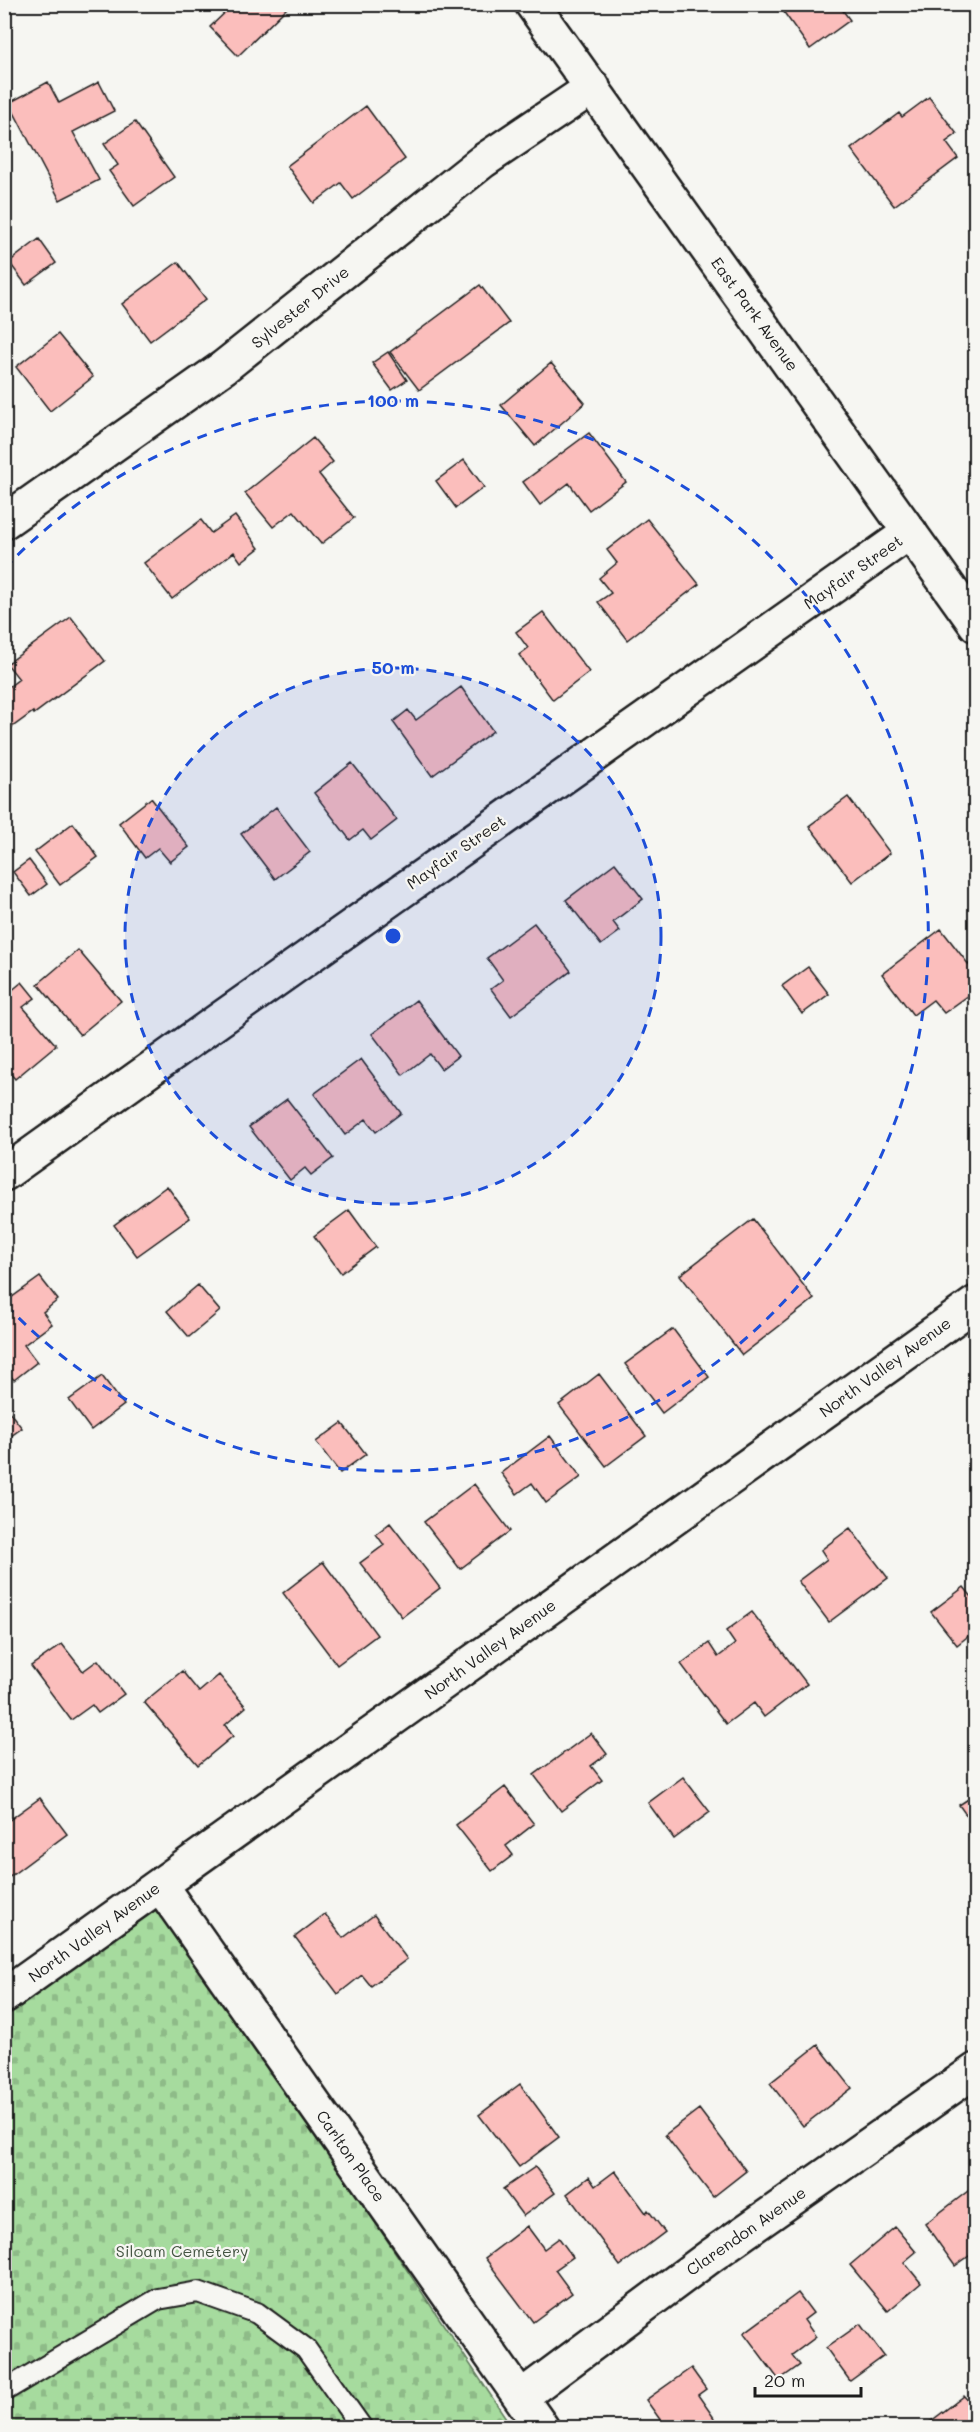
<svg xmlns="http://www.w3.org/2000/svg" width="980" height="2432" font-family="Mali,sans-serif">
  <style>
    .cemetery { fill: url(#cemetery-stones); stroke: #617c5d; stroke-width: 1.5 }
    .building { fill: #fbbebc; stroke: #1c1c1c; stroke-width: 1.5 }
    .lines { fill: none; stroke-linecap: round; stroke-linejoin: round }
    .lane-casing { stroke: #1c1c1c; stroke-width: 24 }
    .street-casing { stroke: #1c1c1c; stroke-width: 38 }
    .secondary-casing { stroke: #1c1c1c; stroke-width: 38 }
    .lane { stroke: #f6f6f2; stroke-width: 20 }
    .street { stroke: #f6f6f2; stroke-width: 33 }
    .secondary { stroke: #f6f6f2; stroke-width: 33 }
    .ring { fill: none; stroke: #1d4ed8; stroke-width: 3; stroke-dasharray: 10 8 }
    .labels { text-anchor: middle; stroke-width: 4.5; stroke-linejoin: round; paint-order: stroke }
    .street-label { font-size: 16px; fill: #1c1c1c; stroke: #f6f6f2 }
    .park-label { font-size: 16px; fill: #455543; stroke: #f6f6f2 }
    .centre { fill: #1d4ed8; stroke: #f6f6f2; stroke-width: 3 }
    .ring-label { font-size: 18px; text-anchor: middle; font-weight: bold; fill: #1d4ed8; stroke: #f6f6f2; stroke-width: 4.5; stroke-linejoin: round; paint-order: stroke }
  </style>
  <defs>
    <pattern id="cemetery-stones" width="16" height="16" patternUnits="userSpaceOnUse" patternTransform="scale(1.5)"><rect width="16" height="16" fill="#a6db9e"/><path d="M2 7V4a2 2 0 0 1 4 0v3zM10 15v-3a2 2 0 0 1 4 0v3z" fill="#8ebb88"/></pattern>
  </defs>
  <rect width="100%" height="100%" fill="#f6f6f2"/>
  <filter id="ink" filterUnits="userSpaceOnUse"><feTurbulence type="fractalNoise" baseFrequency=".0167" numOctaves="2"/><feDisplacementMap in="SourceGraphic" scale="12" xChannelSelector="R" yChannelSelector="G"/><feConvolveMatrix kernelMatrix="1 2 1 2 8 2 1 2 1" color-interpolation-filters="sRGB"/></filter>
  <g filter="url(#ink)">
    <path class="cemetery" d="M146,1880L512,2427H5L4,1982Z"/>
    <path class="building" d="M234,4H291L238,56L210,27Z
      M778,4H838L850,20L810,49Z
      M48,82L59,103L99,82L114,111L73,132L99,180L60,200L9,103Z
      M929,97L957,134L946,142L958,158L894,206L851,149L899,113L902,117Z
      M366,106L405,159L353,199L341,183L314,203L287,166Z
      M135,122L174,177L134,206L109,171L118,165L104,144Z
      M39,239L56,263L26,285L9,262Z
      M178,262L206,299L150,341L122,304Z
      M480,285L509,323L419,390L390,352Z
      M58,334L93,377L50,411L16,367Z
      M388,352L407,380L392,390L372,363Z
      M551,363L585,403L535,446L501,405Z
      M589,433L626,482L589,510L569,483L540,505L523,482Z
      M313,438L333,462L319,474L354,518L321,544L294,511L273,527L245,493Z
      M464,460L484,487L456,508L436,481Z
      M235,516L259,548L241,562L234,552L172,599L144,563L201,520L211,533Z
      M647,519L699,584L627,640L598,602L611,593L599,578L617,563L607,550Z
      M543,612L589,672L553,700L519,655L528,648L516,632Z
      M71,617L105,661L34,714L33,712L4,733V686L6,689L19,679L7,664Z
      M461,687L493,731L432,776L393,722L408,710L416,720Z
      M352,763L397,820L371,840L363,830L350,840L314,793Z
      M848,797L890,853L852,882L809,826Z
      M151,798L189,847L170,862L158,848L145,858L119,823Z
      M276,807L310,852L275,879L241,834Z
      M73,823L98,857L60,885L35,852Z
      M29,860L47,884L31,896L13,872Z
      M615,863L643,899L613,922L620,931L601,945L566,900Z
      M534,923L571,971L511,1016L491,989L503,980L487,958Z
      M941,929L976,974V990L944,1013L933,1000L913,1015L882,974Z
      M78,950L121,1001L80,1035L38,984Z
      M808,967L829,994L802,1014L782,986Z
      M22,982L35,998L23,1007L56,1045L15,1079L4,1066V997Z
      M416,1000L458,1056L441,1069L430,1054L403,1075L372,1034Z
      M361,1059L401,1113L376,1132L366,1119L345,1135L314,1094Z
      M287,1099L333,1158L311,1175L305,1168L290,1180L249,1127Z
      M167,1186L190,1218L137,1256L114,1225Z
      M349,1210L376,1247L341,1273L314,1236Z
      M753,1219L814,1299L742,1355L680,1275Z
      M40,1277L58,1300L43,1312L52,1324L24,1345L37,1362L14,1380L4,1368V1303Z
      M198,1285L220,1311L189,1337L167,1311Z
      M673,1329L709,1377L662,1413L625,1364Z
      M599,1374L646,1436L606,1466L559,1405Z
      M102,1376L124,1405L91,1430L69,1400Z
      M4,1405L22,1428L4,1441Z
      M342,1423L366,1454L340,1473L316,1442Z
      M550,1436L581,1477L546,1503L532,1483L517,1494L501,1473Z
      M474,1484L510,1531L460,1569L424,1522Z
      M390,1523L440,1588L402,1617L360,1563L384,1545L376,1534Z
      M850,1528L888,1578L829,1622L798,1581L827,1559L821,1550Z
      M323,1562L377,1635L337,1665L283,1593Z
      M964,1587L976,1602V1630L957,1645L931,1612Z
      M752,1612L807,1684L764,1717L754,1703L726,1724L681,1664L709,1643L718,1657L735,1644L726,1631Z
      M62,1644L83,1671L98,1660L124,1694L98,1713L92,1705L71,1720L31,1666Z
      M182,1671L199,1692L219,1675L246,1707L225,1725L233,1736L198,1765L144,1702Z
      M591,1733L607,1754L591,1766L602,1780L561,1811L534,1775Z
      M683,1777L710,1812L674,1839L648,1803Z
      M505,1787L534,1824L506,1846L513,1855L492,1871L456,1825Z
      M976,1794V1829L959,1805Z
      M40,1798L67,1834L4,1881V1824Z
      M325,1914L343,1938L374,1915L407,1959L371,1986L362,1975L338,1994L295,1937Z
      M818,2045L852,2088L803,2126L770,2083Z
      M520,2084L559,2137L519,2167L479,2115Z
      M699,2109L746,2171L713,2197L665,2135Z
      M535,2167L555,2193L523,2216L503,2189Z
      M615,2171L646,2213L648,2210L665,2232L620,2266L567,2194L589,2177L595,2186Z
      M972,2188L976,2193V2251L955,2266L925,2224Z
      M527,2226L544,2249L559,2238L573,2257L555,2270L572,2293L533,2322L485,2258Z
      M895,2227L916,2252L904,2262L921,2283L888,2311L850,2265Z
      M798,2293L813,2313L804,2320L816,2337L792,2355L800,2365L779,2380L744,2333Z
      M860,2324L884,2356L850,2381L826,2348Z
      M691,2368L706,2389L698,2395L721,2428H666L646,2400Z
      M964,2396L976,2410V2428H922Z"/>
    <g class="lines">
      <g class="lane-casing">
        <path id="lane" d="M4,2391L158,2299L198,2292L257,2313L306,2349L362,2428"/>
      </g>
      <g class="street-casing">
        <path id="street" d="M4,522L224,367L483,161L593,87
          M4,1174L212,1025L910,532
          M160,1885L542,2428
          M4,1996L976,1303
          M521,2397L712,2255L976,2070"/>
      </g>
      <g class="secondary-casing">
        <path id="secondary" d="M532,4L976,625"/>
      </g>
      <use href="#lane" class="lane"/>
      <use href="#street" class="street"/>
      <use href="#secondary" class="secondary"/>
    </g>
  </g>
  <circle cx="393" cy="936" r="268" fill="#1d4ed8" fill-opacity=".12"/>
  <g class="ring">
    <circle cx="393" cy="936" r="268"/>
    <path d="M5 568A535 535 0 1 1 5 1304"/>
  </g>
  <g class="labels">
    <g class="street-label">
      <text transform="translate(300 307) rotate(-39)" y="6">Sylvester Drive</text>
      <text transform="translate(755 314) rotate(54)" y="6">East Park Avenue</text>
      <text transform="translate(853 572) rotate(-35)" y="6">Mayfair Street</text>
      <text transform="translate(456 852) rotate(-35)" y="6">Mayfair Street</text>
      <text transform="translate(885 1367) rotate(-36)" y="6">North Valley Avenue</text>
      <text transform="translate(490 1649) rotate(-36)" y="6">North Valley Avenue</text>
      <text transform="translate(94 1932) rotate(-36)" y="6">North Valley Avenue</text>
      <text transform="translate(351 2156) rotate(55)" y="6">Carlton Place</text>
      <text transform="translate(746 2231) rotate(-35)" y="6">Clarendon Avenue</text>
    </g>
    <g class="park-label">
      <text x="182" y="2257">Siloam Cemetery</text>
    </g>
  </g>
  <circle cx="393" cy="936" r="9" class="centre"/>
  <g class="ring-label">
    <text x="393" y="407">100 m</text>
    <text x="393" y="674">50 m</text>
  </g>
  <rect width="980" height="2432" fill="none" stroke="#f6f6f2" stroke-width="24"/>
  <rect x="12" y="12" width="956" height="2408" fill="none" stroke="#1c1c1c" stroke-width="2" filter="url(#ink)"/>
  <path d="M755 2387v9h106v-9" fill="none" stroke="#1c1c1c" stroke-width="3"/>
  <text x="764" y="2387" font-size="18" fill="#1c1c1c" stroke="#f6f6f2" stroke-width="4.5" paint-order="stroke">20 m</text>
</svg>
